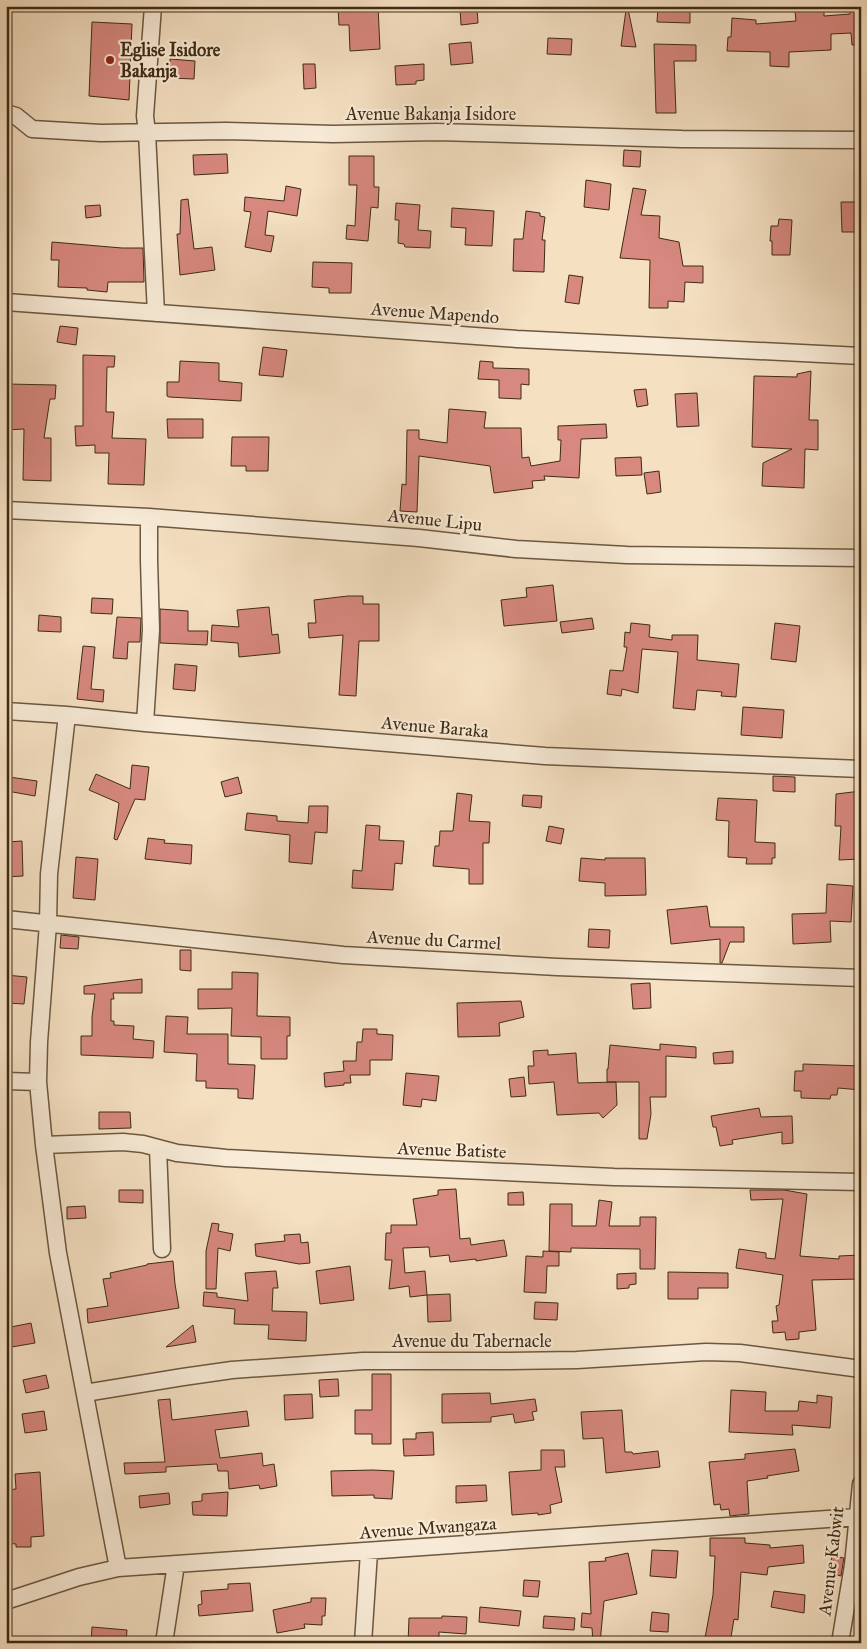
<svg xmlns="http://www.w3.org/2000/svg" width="867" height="1649" font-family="'IM FELL Great Primer',serif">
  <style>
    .building { fill: #d7887f; stroke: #3e2b15 }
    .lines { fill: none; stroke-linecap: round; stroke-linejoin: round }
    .minor-casing { stroke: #6c5840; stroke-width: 19 }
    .minor { stroke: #f8ebd7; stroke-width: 16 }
    .poi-dot { fill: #8f2418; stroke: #f8ebd7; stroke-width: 2 }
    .labels { text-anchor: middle; stroke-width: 4.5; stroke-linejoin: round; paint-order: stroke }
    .poi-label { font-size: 18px; font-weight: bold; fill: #3e2b15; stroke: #f8ebd7; text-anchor: start }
    .street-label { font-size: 18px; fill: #3e2b15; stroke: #f8ebd7 }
  </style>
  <rect width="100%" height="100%" fill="#f5e0c2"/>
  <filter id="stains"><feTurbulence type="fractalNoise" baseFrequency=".004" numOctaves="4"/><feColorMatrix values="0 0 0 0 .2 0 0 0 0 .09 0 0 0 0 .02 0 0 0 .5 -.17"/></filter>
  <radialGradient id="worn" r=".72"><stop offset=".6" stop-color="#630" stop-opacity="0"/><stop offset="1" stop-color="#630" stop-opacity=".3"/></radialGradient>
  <path class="building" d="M378,6L380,49L350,51L349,25H339L338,8Z
    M658,6L690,7V23L657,22Z
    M849,6H861V44L852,45L851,33L831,34V50L789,52V67L770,66V52L727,51L728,37H731L732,18L756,20V24L796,21L795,11L824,10V16L850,14Z
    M477,7L478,23L461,25L460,8Z
    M628,9L636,47L621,46L626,10Z
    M92,22L132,24L129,100L89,96Z
    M548,38L572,39L571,55L547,54Z
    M471,42L473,63L451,65L449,44Z
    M654,44L696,45V61H674L676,113H656Z
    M170,59L195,61L194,79L170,78Z
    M303,64H315L316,88L304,89Z
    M424,64V80L416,81V84L396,85L395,66Z
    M624,150L641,151L640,167L623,166Z
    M227,154L228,173L194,175L193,155Z
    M349,156H374V187H379L378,208L371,207L368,241L346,239L347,225L355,226L357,185H349Z
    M586,180L611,184L609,210L584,207Z
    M286,186L301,189L297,216L268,211L265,235L274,236L271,252L245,247L251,212L244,211L245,197L284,201Z
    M633,188L646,190L641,215L660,216L659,238L679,242L683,266H703V283L685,282L684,302L668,301V308H649L650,260L620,258Z
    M188,199L194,249L212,247L215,270L180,275L177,234H180L181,200Z
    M841,202H861V232H842Z
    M396,203L420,205L418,230L431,231L430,248L405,247L404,244L398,243L399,220H395Z
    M100,205L101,216L86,218L85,206Z
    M452,208L494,211L492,246L465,245L466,228L451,227Z
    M526,211L540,213V216L545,217L542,240H545L544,272L513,271L514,239H523Z
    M779,219L792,220L790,255H772V241H770L771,226H778Z
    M52,242L122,248H143L144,282H108L107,292L87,290V288L58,287L59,260H51Z
    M313,262L352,263L351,293H329V288L312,287Z
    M569,275L583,277L579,304L565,302Z
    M60,326L78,328L76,345L57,342Z
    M263,347L287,350L283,377L259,375Z
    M83,355L115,356L114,367H107L106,412H114L112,438L146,439L144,485L108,484L109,453H95V445L76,446L75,426H83Z
    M180,361L219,363V381L242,383L241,401L169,397L167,396V382H179Z
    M480,361L493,362V368L529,369V385L521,384V399L499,398V380L478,379Z
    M811,371L809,420H818V450L805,449L804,488L762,486L763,463L792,449L752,447L754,376L797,377V374Z
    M6,384L56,385L55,399H50L44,438H51V481L23,480L24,429L6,430Z
    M646,389L648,405L637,407L634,390Z
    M697,393L699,426L677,427L675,394Z
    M449,409L486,412L484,428H521L522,458L529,457L531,466L560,461L561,440H558V426L606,424L607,438L581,439L579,478L544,476L545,480L532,481L533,488L494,493L490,466L419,456L417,512L400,511L402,484L406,485L407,430H419V439L447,443Z
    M167,419H203V438H168Z
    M232,437H269L268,471H246V466H231Z
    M641,457L642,475L616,476L615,458Z
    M659,471L661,492L647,494L644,473Z
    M553,585L557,621L504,626L501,600L527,597L526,588Z
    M348,596H363V604H379V641H359L356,696L339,695L343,635L309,638L308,623H316L314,600Z
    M92,598L113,599L112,614L91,613Z
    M269,607L272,635L278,634L280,653L239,657L238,643L211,641L212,625L239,627L237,610Z
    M160,609L188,611V631H208L207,645L160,643Z
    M39,615L61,617V632L38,631Z
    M117,617L141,618L140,642H128L127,659L113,658Z
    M592,618L594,629L562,633L560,622Z
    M631,623L650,625L649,637L672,640V635H698L697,660L739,664L736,697L721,696L722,692L697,690L695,710L673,708L678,652L642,649L638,693L622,689L621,696L607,694L610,670L623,671L627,647H624L625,632L630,633Z
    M775,623L800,626L796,662L771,659Z
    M83,646L95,647L91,689L104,690L103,702L77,699Z
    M175,664L197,666L195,691L173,689Z
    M743,707L784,710L782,738L741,735Z
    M132,765L149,767L145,800L135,799L117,840L114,839L119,803L89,790L96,774L130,789Z
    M773,776L795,777V792L773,791Z
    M9,777L37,781L35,796L7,791Z
    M238,777L242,793L225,797L221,782Z
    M861,791V859L839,860L841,826H835L836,794Z
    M457,793L472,795L469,821L490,822L489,843H483V884H469V869L433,866L435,846H439L440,831H453Z
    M523,795L542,796L541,808L522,806Z
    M718,798L757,800L755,842L775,843V858H772V864H746L747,858L728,857L729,821L716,820Z
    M309,806H328L327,833L315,832L312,864L289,862L290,835L245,830L247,813L277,816V821L308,823Z
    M366,825L380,826L379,840L404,841L402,864L395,863L393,890L352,888L353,870L362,871Z
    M549,826L564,829L561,844L546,841Z
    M148,838L165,840L164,843L192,845L191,864L145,859Z
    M22,841L23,876L6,877V842Z
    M76,857L98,859L95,900L73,898Z
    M581,858L605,860V858H645L646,895L605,896V883L579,881Z
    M827,884L853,886L851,922L830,921L831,942L793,944L792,914L826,913Z
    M707,906L710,927H744V942H730L722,963H720V939L671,944L667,910Z
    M589,929L610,930L609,948L588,947Z
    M61,935L79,937L78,949L60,948Z
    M180,950H191V971L180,970Z
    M232,972L258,973L257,1016L290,1017V1036H287V1059H261V1037L231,1036L232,1008L198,1009V989H232Z
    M6,975L27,977L24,1004L6,1003Z
    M142,979V993H113L114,999H111V1021H114V1025L134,1026L133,1039L154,1041L153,1058L81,1055V1036H92V1017L95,994H84V986Z
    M650,983L651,1008L633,1009L631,984Z
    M521,1001L524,1017L499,1023L500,1036L458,1037L457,1003Z
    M166,1016L188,1017L187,1034H228V1064L255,1065L253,1099L238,1098V1089L206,1088V1081H196L197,1054L164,1052Z
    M363,1029H377V1034L393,1035L392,1060H370V1075H350L351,1083H344V1085L325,1087L324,1073L344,1071L343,1061H356L357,1042H362Z
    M660,1044L696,1047V1058L666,1056V1097H650L651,1114L647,1139H639V1082H607V1069H608L610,1045L660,1050Z
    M548,1050V1055L576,1053L578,1083L616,1082L617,1105L603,1118L599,1113L557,1115L554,1082L529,1084L528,1066H534L533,1051Z
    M733,1051V1063L714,1064L713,1053Z
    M803,1064L861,1066V1090L838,1088L837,1095H831L830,1099L801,1098V1091H794L795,1071H803Z
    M406,1073L439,1076L436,1101L422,1099L421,1107L403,1105Z
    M524,1077L526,1096L511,1097L509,1079Z
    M759,1108L761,1117L792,1116L793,1143L782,1144V1132L732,1140L733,1144L720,1146L716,1127H713L711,1116Z
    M99,1112H130L131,1128L99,1129Z
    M456,1189L460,1239L470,1238L471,1245L504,1240L507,1256L476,1261V1259L450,1262L449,1255L430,1257L429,1247L403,1248L405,1273L425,1271L427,1295L410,1297L409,1286L389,1289L392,1260H385L386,1233H391V1225H417L413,1199L438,1195V1190Z
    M119,1190H143V1203L119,1202Z
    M750,1190H784L807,1194L800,1256L839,1259V1256L860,1255L861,1279L812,1280L816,1330L799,1332V1339L786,1340L785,1332L773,1333L772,1321H778L776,1306L779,1305L783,1275L736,1268L739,1249L766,1253V1258L775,1259L783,1199L751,1200Z
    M523,1192L524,1205H508V1193Z
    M599,1200L612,1202L609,1226H640V1217H656L655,1269H640V1249L571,1248V1252L549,1251L550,1204H572V1226H596Z
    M85,1206L86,1218L67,1219V1207Z
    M212,1223L219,1224L218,1231L233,1234L230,1251L218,1248L216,1289H206V1251Z
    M300,1234L301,1243L308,1242L310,1263L299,1264L256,1256L255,1244L285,1241L284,1235Z
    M543,1251L559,1252V1266H547L546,1293L524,1292L526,1256L543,1257Z
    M173,1261L175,1284L179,1308L88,1323L87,1309L108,1306L103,1279L111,1278L110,1273L147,1265V1264Z
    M350,1266L354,1300L320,1304L316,1271Z
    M276,1271L278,1288H273L272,1311L307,1312L306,1341L268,1339L269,1325L234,1324L235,1309L203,1306L204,1292L217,1293V1297L248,1301L245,1273Z
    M668,1272L728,1273V1288H698V1299H668Z
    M636,1273V1284L629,1285V1288L617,1289V1274Z
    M450,1294L451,1321L428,1322L427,1295Z
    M535,1302L558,1303L557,1320L534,1319Z
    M31,1323L35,1343L6,1348V1328Z
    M193,1325L196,1342L166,1347Z
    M372,1374H391V1444H372V1434H355V1410H372Z
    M46,1375L49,1388L26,1393L23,1380Z
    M338,1379L339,1396L320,1397L319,1380Z
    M731,1390L766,1392L765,1411H798L799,1401L817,1403V1395L832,1397L830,1428L792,1425L793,1435L729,1432Z
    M490,1393L491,1404L535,1399L537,1411L532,1412L534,1420L515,1423L513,1414L491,1417V1422L442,1423V1394Z
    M312,1394L313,1418L285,1420L284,1395Z
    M170,1399L172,1420L247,1411L249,1426L215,1430L220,1458L262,1453L263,1466L274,1464L277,1486L260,1489L259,1485L229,1489L228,1471H218L217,1464L166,1467V1472L125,1474L124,1463L165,1462L158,1400Z
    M622,1410L625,1452H632L633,1454L658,1451L660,1467L606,1473L603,1438L583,1439L581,1412Z
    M44,1411L47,1430L25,1433L22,1414Z
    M433,1432L434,1455L404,1456L403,1439H416V1433Z
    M795,1449L799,1471L767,1476L768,1478L747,1481L749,1514L730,1516L729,1509L721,1510L720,1504L714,1505L709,1462L745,1459V1454Z
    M541,1450H564L565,1467H555L562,1502L550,1505L551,1513L538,1515V1513L512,1515L509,1472L541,1470Z
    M373,1470L394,1471L392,1499L374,1498V1495L332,1496L331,1471Z
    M40,1472L44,1536L31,1537V1547H16V1544L6,1543L8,1490L16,1489L15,1474Z
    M486,1485L487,1501L456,1503V1486Z
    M228,1492L227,1516L193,1515L192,1502L202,1501V1494Z
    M169,1493L170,1504L140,1508L139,1496Z
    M710,1538H745V1543L770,1545V1548L803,1545L804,1563L768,1567L767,1575L741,1572L738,1620L734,1619L730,1643H704L713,1595L715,1556H710Z
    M652,1550L678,1551L676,1578L650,1576Z
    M628,1553L637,1594L604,1601L600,1643H593L592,1628L581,1627L582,1613L591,1614L589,1562L606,1561L605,1558Z
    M832,1556L844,1558L841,1576L829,1573Z
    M524,1580L540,1581L538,1597L523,1596Z
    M250,1583L253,1611L199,1616L198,1605L202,1604L201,1591L228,1589V1584Z
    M774,1591L805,1595L804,1613L771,1607Z
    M311,1598H326L325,1616H322V1625L304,1624L305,1628L277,1633L273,1610L311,1602Z
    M480,1607L521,1611L519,1626L479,1622Z
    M652,1612L669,1614L668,1632L650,1631Z
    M442,1616L467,1617L466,1634L439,1632V1643H408L409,1618H442Z
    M544,1616L575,1618L574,1630L543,1628Z
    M92,1627L127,1630L126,1643H91Z"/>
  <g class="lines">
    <g class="minor-casing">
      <path id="minor" d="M153,6L145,116L147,133L156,313
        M6,113L16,116L32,129L101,133L226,131L333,134L437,132L682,139L861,140
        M6,302L517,339L861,356
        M6,510L149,517L419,538L516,549L627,555L861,558
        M6,711L67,715L145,723L545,756L861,769
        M67,715L49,874L48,924L39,1042L38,1082L44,1145L58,1253L118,1568
        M145,723L151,630L149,560V517
        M6,919L343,955L557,967L861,978
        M6,1081L38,1082
        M44,1145L123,1142L143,1144L177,1153L226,1158L375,1166L614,1177L861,1182
        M158,1148L162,1249
        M85,1393L183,1377L232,1370L363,1361H509L577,1360L706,1352L740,1353L861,1369
        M6,1601L79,1577L118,1568L857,1517
        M164,1643L176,1564
        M363,1643L369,1552
        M840,1643L853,1565L861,1484"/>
    </g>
    <use href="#minor" class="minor"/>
  </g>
  <circle class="poi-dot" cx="110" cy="60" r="5"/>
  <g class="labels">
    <g class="poi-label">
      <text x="120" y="56">Eglise Isidore<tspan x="120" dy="21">Bakanja</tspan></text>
    </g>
    <g class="street-label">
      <text x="431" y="120">Avenue Bakanja Isidore</text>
      <text transform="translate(435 313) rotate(4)" y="6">Avenue Mapendo</text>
      <text transform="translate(435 520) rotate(6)" y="6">Avenue Lipu</text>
      <text transform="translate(435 727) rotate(5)" y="6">Avenue Baraka</text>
      <text transform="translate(434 940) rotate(3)" y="6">Avenue du Carmel</text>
      <text transform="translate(452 1150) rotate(2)" y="6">Avenue Batiste</text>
      <text x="472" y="1347">Avenue du Tabernacle</text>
      <text transform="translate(428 1528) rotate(-4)" y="6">Avenue Mwangaza</text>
      <text transform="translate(831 1561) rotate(-83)" y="6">Avenue Kabwit</text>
    </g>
  </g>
  <rect width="867" height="1649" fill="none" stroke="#f5e0c2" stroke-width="25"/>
  <rect x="8" y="8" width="852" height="1634" fill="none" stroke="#3e2b15" stroke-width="2.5"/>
  <rect x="12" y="12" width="842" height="1624" fill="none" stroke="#3e2b15"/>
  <rect width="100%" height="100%" filter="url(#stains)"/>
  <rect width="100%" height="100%" fill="url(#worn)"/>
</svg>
